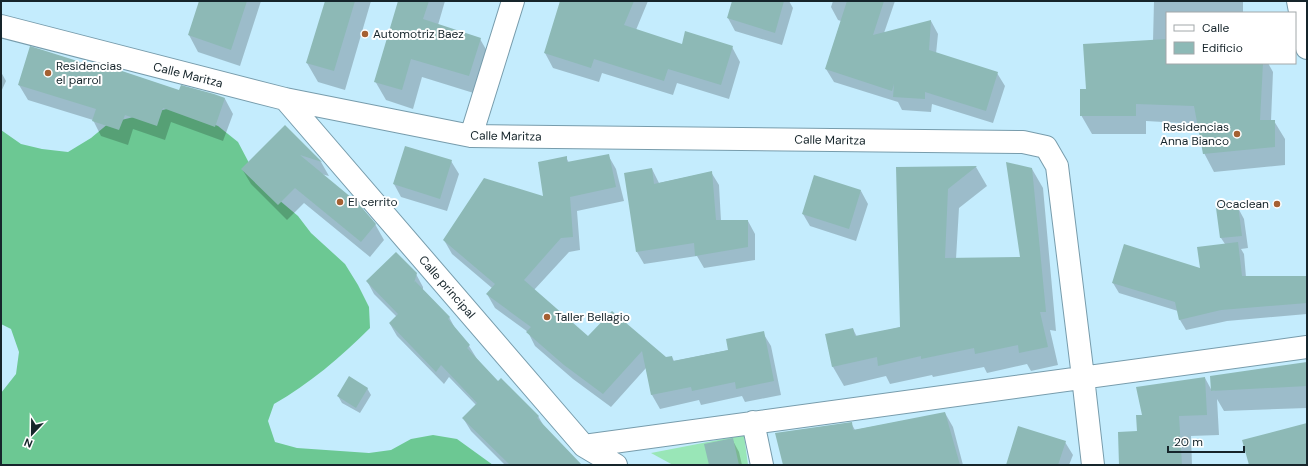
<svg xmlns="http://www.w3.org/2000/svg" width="1308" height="466" font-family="'DM Sans',sans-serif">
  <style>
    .green { fill: #99e6b7 }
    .forest { fill: #6cc893 }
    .shadow { fill: #0003 }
    .building { fill: #8db9b6 }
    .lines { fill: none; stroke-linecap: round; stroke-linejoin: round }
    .minor-casing { stroke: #779cac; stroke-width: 24 }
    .tertiary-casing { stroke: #779cac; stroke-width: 24 }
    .minor { stroke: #fff; stroke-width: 22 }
    .tertiary { stroke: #fff; stroke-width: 22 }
    .poi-dot { fill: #a56032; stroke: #fff; stroke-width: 1.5 }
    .labels { text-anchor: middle; stroke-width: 4; stroke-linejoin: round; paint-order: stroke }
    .poi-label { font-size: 12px; fill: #16252b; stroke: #fff; text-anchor: start }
    .street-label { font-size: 12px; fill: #16252b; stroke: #fff }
  </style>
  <rect width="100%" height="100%" fill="#c4ecfd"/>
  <path class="green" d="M744,435L748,465H673L651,453Z"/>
  <path class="forest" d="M175,107L195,117L218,126L238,142L260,184L298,216L311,233L345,264L358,285L369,307L370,328C341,357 309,384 274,404L268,421L275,442L297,448L369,453L391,450L411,439L433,435L457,439L493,465H1V393L16,374L19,352L11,329L1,324V130L21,144L42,149L68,152L91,138L109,123Z"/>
  <path class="shadow" d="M198,1H261L240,66L198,52L189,35L200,1Z
    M326,1H371L345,90L318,82L307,63Z
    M399,1H445L438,25L480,39L491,58L480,95L422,77L413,109L386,100L375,81Z
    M573,1H648L636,30L682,45L732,47L740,62L729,99L677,83L673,95L602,73L599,82L553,68L545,53Z
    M733,1H789L793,8L782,45L735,31L728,18Z
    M833,1H895L884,33L931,21L938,34L936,54L997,73L1005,86L993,123L932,104L931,112L902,110L898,102L834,82L826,69L841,21L838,20L831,7Z
    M1154,1H1243V13H1167V63H1268L1273,72L1271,121H1274L1285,139V165L1214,172L1204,153L1198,124L1146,121V134H1092L1081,115L1087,90L1153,41Z
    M1,72L6,81L1,92Z
    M109,73L180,91L213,95L225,99L233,114L223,141L171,122L165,140L133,129L128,145L101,136L93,120L28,100L19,85Z
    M285,126L321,162L329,176L321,174L375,224L384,240L370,257L304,203L287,220L251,184L242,169Z
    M608,155L616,169L624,201L577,211L580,250L569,252L534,290L589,338L612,313L666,358L672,357L674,361L729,350L763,333L771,346L781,395L745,402L742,396L701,405L699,400L660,409L652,395L646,368L611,407L573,379L535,346L528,332L495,308L487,294L492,288L452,254L444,240L544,198L566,157L569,163Z
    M451,161L459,174L447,211L401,197L394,184Z
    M976,167L987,186L959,208L956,259L1021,258L1032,169L1043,188L1056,331L1050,330L1058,365L1031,371L1027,364L987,373L984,367L933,377L932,375L890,384L886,376L844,386L833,367L826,335L853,329L857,337L901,327L897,168Z
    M652,169L659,183L711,172L719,185L721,221H748L755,234V260L704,268L697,256L644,264L637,252Z
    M861,191L868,204L856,241L810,226L803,214Z
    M1237,206L1244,219L1248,248L1241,249L1244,254L1246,277H1307V314L1227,321L1186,330L1180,320L1178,311L1119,293L1113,283L1201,269L1225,244L1221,238L1218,208Z
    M416,274L423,287V290L449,317L456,330L469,346L477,359L498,383L538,416L545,428L581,465H505L471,431L463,418L476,405L449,377L444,384L397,336L390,324L397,317L374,294L367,281Z
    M1307,363V408L1224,411L1217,399L1219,435L1191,436L1192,465H1120L1138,432L1143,416L1205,378L1212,391Z
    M367,388L371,395L360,413L342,403L338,396Z
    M945,413L953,427L963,465H784L851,423L855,430Z
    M732,439L739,452L742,465H710Z
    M1065,442L1073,455L1069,465H1008Z"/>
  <path class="building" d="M199,1H247L231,50L188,35Z
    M325,1H355L334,71L306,63Z
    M398,1H429L423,19L481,38L469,76L411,59L402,90L374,82Z
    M560,1H634L624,25L682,44L685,31L733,46L721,85L668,69L664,81L594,59L591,68L544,53Z
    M732,1H784L775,33L727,18Z
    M847,1H884L873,35L931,20L929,50L998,72L986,111L925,92V99L893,97L894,84L892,91L825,69Z
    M1167,39V63H1263L1260,120H1275V147L1203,154L1194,106L1136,104V116H1080V89H1086L1083,44Z
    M30,46L109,71L110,67L179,90L181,85L214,94L225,98L215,127L163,108L157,126L125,115L119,130L92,121L96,109L18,85Z
    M285,125L322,162L300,155L358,203L376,224L361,242L295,188L278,205L241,169Z
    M405,146L452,160L440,199L393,184Z
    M609,154L616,187L570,197L573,237L561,238L524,280L588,336L612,311L666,357L672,356L673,361L728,350L726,339L764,331L774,381L736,389L735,382L692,391L691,387L651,395L642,351L603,394L564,365L526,332L531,327L486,294L495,284L443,240L484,178L543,196L538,162L567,156V162Z
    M1006,162L1032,168L1046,312H1040L1048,347L1019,353L1018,345L975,354L974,348L921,359V356L878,366L877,357L832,367L825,334L853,328L855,336L900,327L896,167L977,166L948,189L945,258L1020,257Z
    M652,168L654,184L712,171L716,220H748V247L695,256L694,243L636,252L624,173Z
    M814,175L861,190L849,229L802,214Z
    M1238,205L1242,236L1220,238L1216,208Z
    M1238,242L1242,276H1307V303L1221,310L1179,320L1175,302L1112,283L1124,244L1200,268L1197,247Z
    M396,252L417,273L414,283L415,281L450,317L448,319L470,345L467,348L498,381L501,378L539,416L537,418L582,465H510L462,418L477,403L441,365L436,372L389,323L398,314L366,281Z
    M1307,362V386L1211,391L1210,376Z
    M349,376L368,388L356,408L337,396Z
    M1205,377L1207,415L1179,416L1182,465H1119L1118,432L1137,431L1136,415H1142L1136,387Z
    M945,412L960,465H783L775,433L852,422L853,430Z
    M1307,423V465H1249L1242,440Z
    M1018,426L1066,441L1058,465H1006Z
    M733,438L739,465H709L704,444Z"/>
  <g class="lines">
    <g class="minor-casing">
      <path id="minor" d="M1,26L285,99L471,136L1023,142L1046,147L1057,166L1083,377L1093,465
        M285,99L584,446L616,465
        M471,136L513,1
        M753,422L762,465
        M584,446L1307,347"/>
    </g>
    <g class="tertiary-casing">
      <path id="tertiary" d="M1298,1L1307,48"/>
    </g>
    <use href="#minor" class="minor"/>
    <use href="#tertiary" class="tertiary"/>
  </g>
  <g class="poi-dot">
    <circle cx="365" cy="34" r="4"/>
    <circle cx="48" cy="73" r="4"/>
    <circle cx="1237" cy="134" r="4"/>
    <circle cx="340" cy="202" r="4"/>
    <circle cx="1277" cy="204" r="4"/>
    <circle cx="547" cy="317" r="4"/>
  </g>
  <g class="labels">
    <g class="poi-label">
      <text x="373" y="38">Automotriz Baez</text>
      <text x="56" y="70">Residencias<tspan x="56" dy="14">el parrol</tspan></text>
      <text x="1229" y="131" text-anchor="end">Residencias<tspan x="1229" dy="14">Anna Bianco</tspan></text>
      <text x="348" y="206">El cerrito</text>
      <text x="1269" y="208" text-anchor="end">Ocaclean</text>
      <text x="555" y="321">Taller Bellagio</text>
    </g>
    <g class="street-label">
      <text transform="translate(188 75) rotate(14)" y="4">Calle Maritza</text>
      <text transform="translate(506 136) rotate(1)" y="4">Calle Maritza</text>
      <text transform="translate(830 140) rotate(1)" y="4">Calle Maritza</text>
      <text transform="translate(447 287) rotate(49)" y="4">Calle principal</text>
    </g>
  </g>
  <rect width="1308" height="466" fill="none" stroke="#16252b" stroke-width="4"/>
  <rect x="1166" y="12" width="130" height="52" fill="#ffffff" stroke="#a2a8aa"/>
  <rect x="1174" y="25" width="20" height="6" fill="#ffffff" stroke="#a2a8aa"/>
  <text x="1202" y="32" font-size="12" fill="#16252b">Calle</text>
  <rect x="1174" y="42" width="20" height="12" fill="#8db9b6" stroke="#a2a8aa"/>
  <text x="1202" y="52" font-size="12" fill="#16252b">Edificio</text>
  <g transform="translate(32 434) rotate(202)" stroke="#ffffff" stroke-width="3" paint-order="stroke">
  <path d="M0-3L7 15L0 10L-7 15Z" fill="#16252b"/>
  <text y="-6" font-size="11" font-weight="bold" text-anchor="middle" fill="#16252b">N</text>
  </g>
  <path d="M1168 446v6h76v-6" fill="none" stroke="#16252b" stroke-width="2"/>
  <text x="1174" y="446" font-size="12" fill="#16252b" stroke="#ffffff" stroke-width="3" paint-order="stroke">20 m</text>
</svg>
